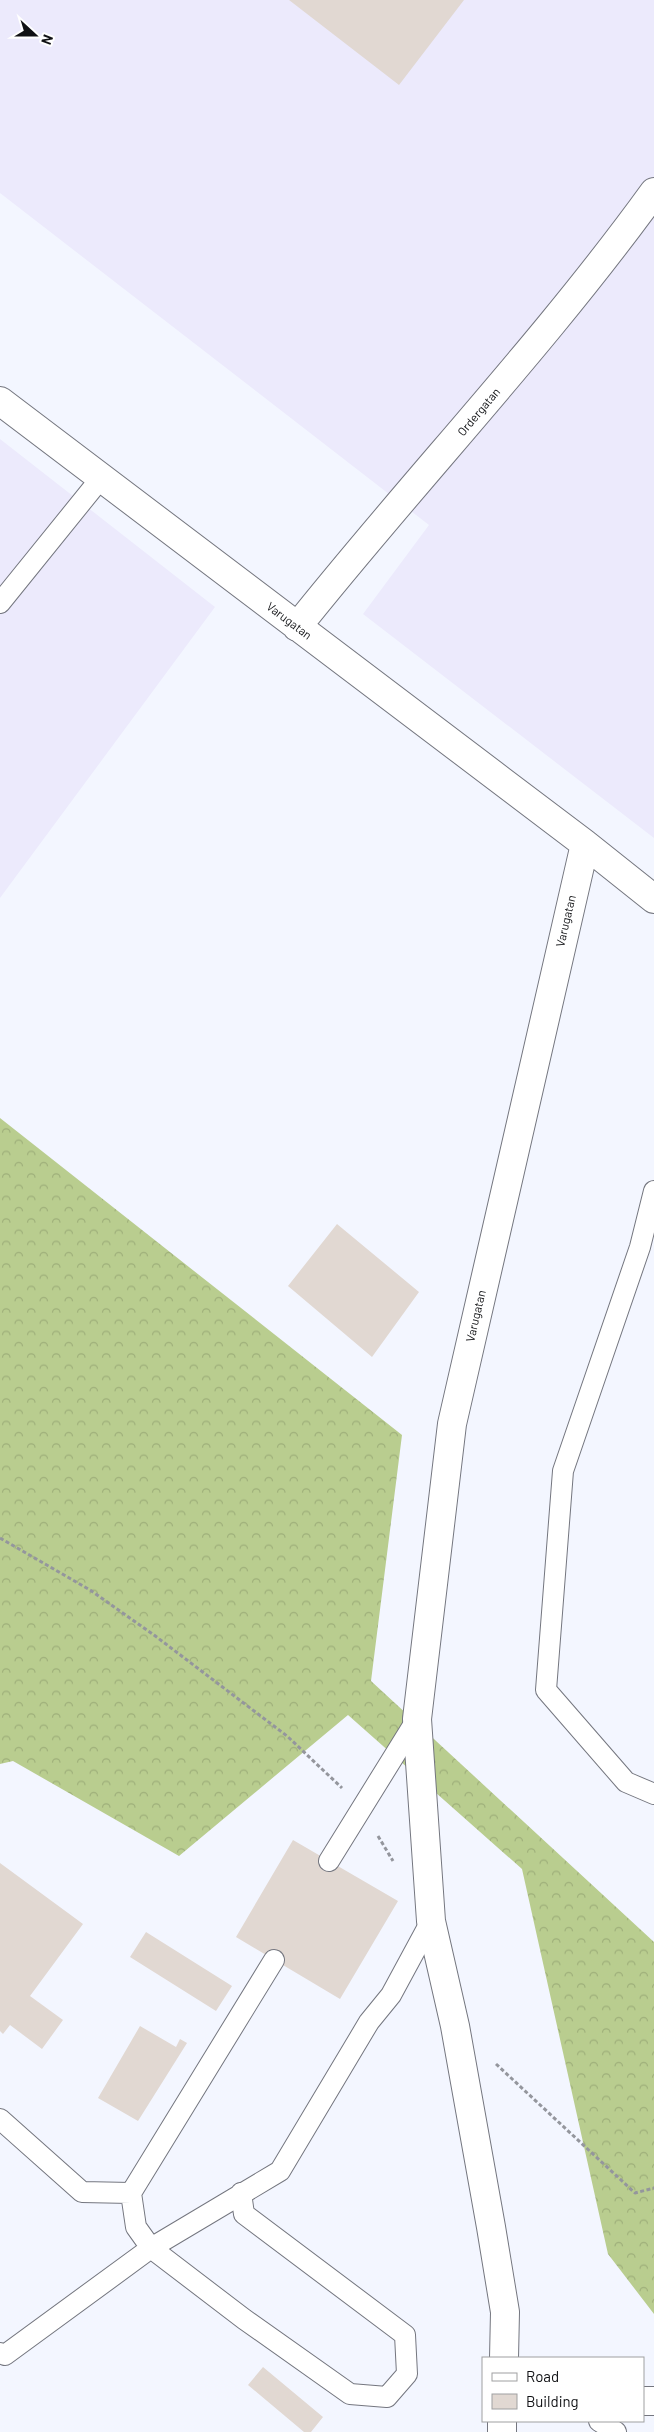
<svg xmlns="http://www.w3.org/2000/svg" width="654" height="2432" font-family="Barlow,sans-serif">
  <style>
    .commercial { fill: #eceafc }
    .forest { fill: url(#forest-crowns) }
    .building { fill: #e1d8d2 }
    .lines { fill: none; stroke-linecap: round; stroke-linejoin: round }
    .lane-casing { stroke: #74767f; stroke-width: 22 }
    .street-casing { stroke: #74767f; stroke-width: 30 }
    .path { stroke: #94969d; stroke-width: 3; stroke-dasharray: 4 2.5; stroke-linecap: butt }
    .lane { stroke: #fff; stroke-width: 20 }
    .street { stroke: #fff; stroke-width: 28 }
    .labels { text-anchor: middle; stroke-width: 5; stroke-linejoin: round; paint-order: stroke }
    .street-label { font-size: 12px; fill: #101114; stroke: #fff }
  </style>
  <defs>
    <pattern id="forest-crowns" width="20" height="18" patternUnits="userSpaceOnUse" patternTransform="scale(1.25)"><rect width="20" height="18" fill="#b9cd8f"/><path d="M2 6a3 3 0 1 1 6 0M12 15a3 3 0 1 1 6 0" fill="none" stroke="#9eaf7a"/></pattern>
  </defs>
  <rect width="100%" height="100%" fill="#f3f6ff"/>
  <path class="commercial" d="M0,0H654V838L363,614L429,525L0,193Z
    M0,439L215,607L0,898Z"/>
  <path class="forest" d="M0,1118L402,1435L371,1681L654,1942V2314L608,2254L522,1869L348,1715L179,1856L13,1761L0,1764Z"/>
  <path class="building" d="M289,0H464L399,85Z
    M337,1224L419,1292L372,1357L288,1286Z
    M293,1840L398,1901L340,1999L236,1937Z
    M0,1863L83,1924L30,1996L63,2020L42,2049L10,2025L3,2034L0,2031Z
    M146,1932L232,1986L216,2011L130,1957Z
    M140,2026L176,2047L180,2039L187,2043L138,2121L98,2098Z
    M263,2367L323,2417L311,2432H304L248,2385Z"/>
  <g class="lines">
    <g class="lane-casing">
      <path id="lane" d="M0,603L101,478
        M654,1191L640,1247L563,1471L546,1690L626,1782L654,1794
        M329,1861L417,1719
        M0,2119L82,2192L131,2193L274,1960
        M131,2193L136,2227L151,2248L244,2319L350,2394L387,2397L407,2374L405,2335L244,2214L241,2193
        M0,2353L5,2355L151,2248L280,2171L369,2022L391,1995L431,1921
        M599,2421L616,2432"/>
    </g>
    <g class="street-casing">
      <path id="street" d="M0,401L585,844L654,899
        M297,627C414,480 544,344 654,192
        M504,2358L505,2312L491,2227L455,2026L431,1921L417,1719L452,1424L585,844
        M643,2401H654
        M502,2432V2421"/>
    </g>
    <path class="path" d="M0,1538L90,1590L154,1635L287,1736L342,1788
      M378,1836L393,1861
      M496,2064L635,2193L654,2188"/>
    <use href="#lane" class="lane"/>
    <use href="#street" class="street"/>
  </g>
  <g class="labels">
    <g class="street-label">
      <text transform="translate(479 412) rotate(-50)" y="4">Ordergatan</text>
      <text transform="translate(289 621) rotate(37)" y="4">Varugatan</text>
      <text transform="translate(566 921) rotate(-77)" y="4">Varugatan</text>
      <text transform="translate(476 1316) rotate(-77)" y="4">Varugatan</text>
    </g>
  </g>
  <rect x="482" y="2357" width="162" height="65" fill="#ffffff" stroke="#9fa0a1"/>
  <rect x="492" y="2373" width="25" height="8" fill="#ffffff" stroke="#9fa0a1"/>
  <text x="526" y="2382" font-size="15" fill="#101114">Road</text>
  <rect x="492" y="2394" width="25" height="15" fill="#e1d8d2" stroke="#9fa0a1"/>
  <text x="526" y="2407" font-size="15" fill="#101114">Building</text>
  <g transform="translate(35 35) rotate(111)" stroke="#ffffff" stroke-width="4" paint-order="stroke">
  <path d="M0-4L9 19L0 12L-9 19Z" fill="#101114"/>
  <text y="-8" font-size="14" font-weight="bold" text-anchor="middle" fill="#101114">N</text>
  </g>
</svg>
